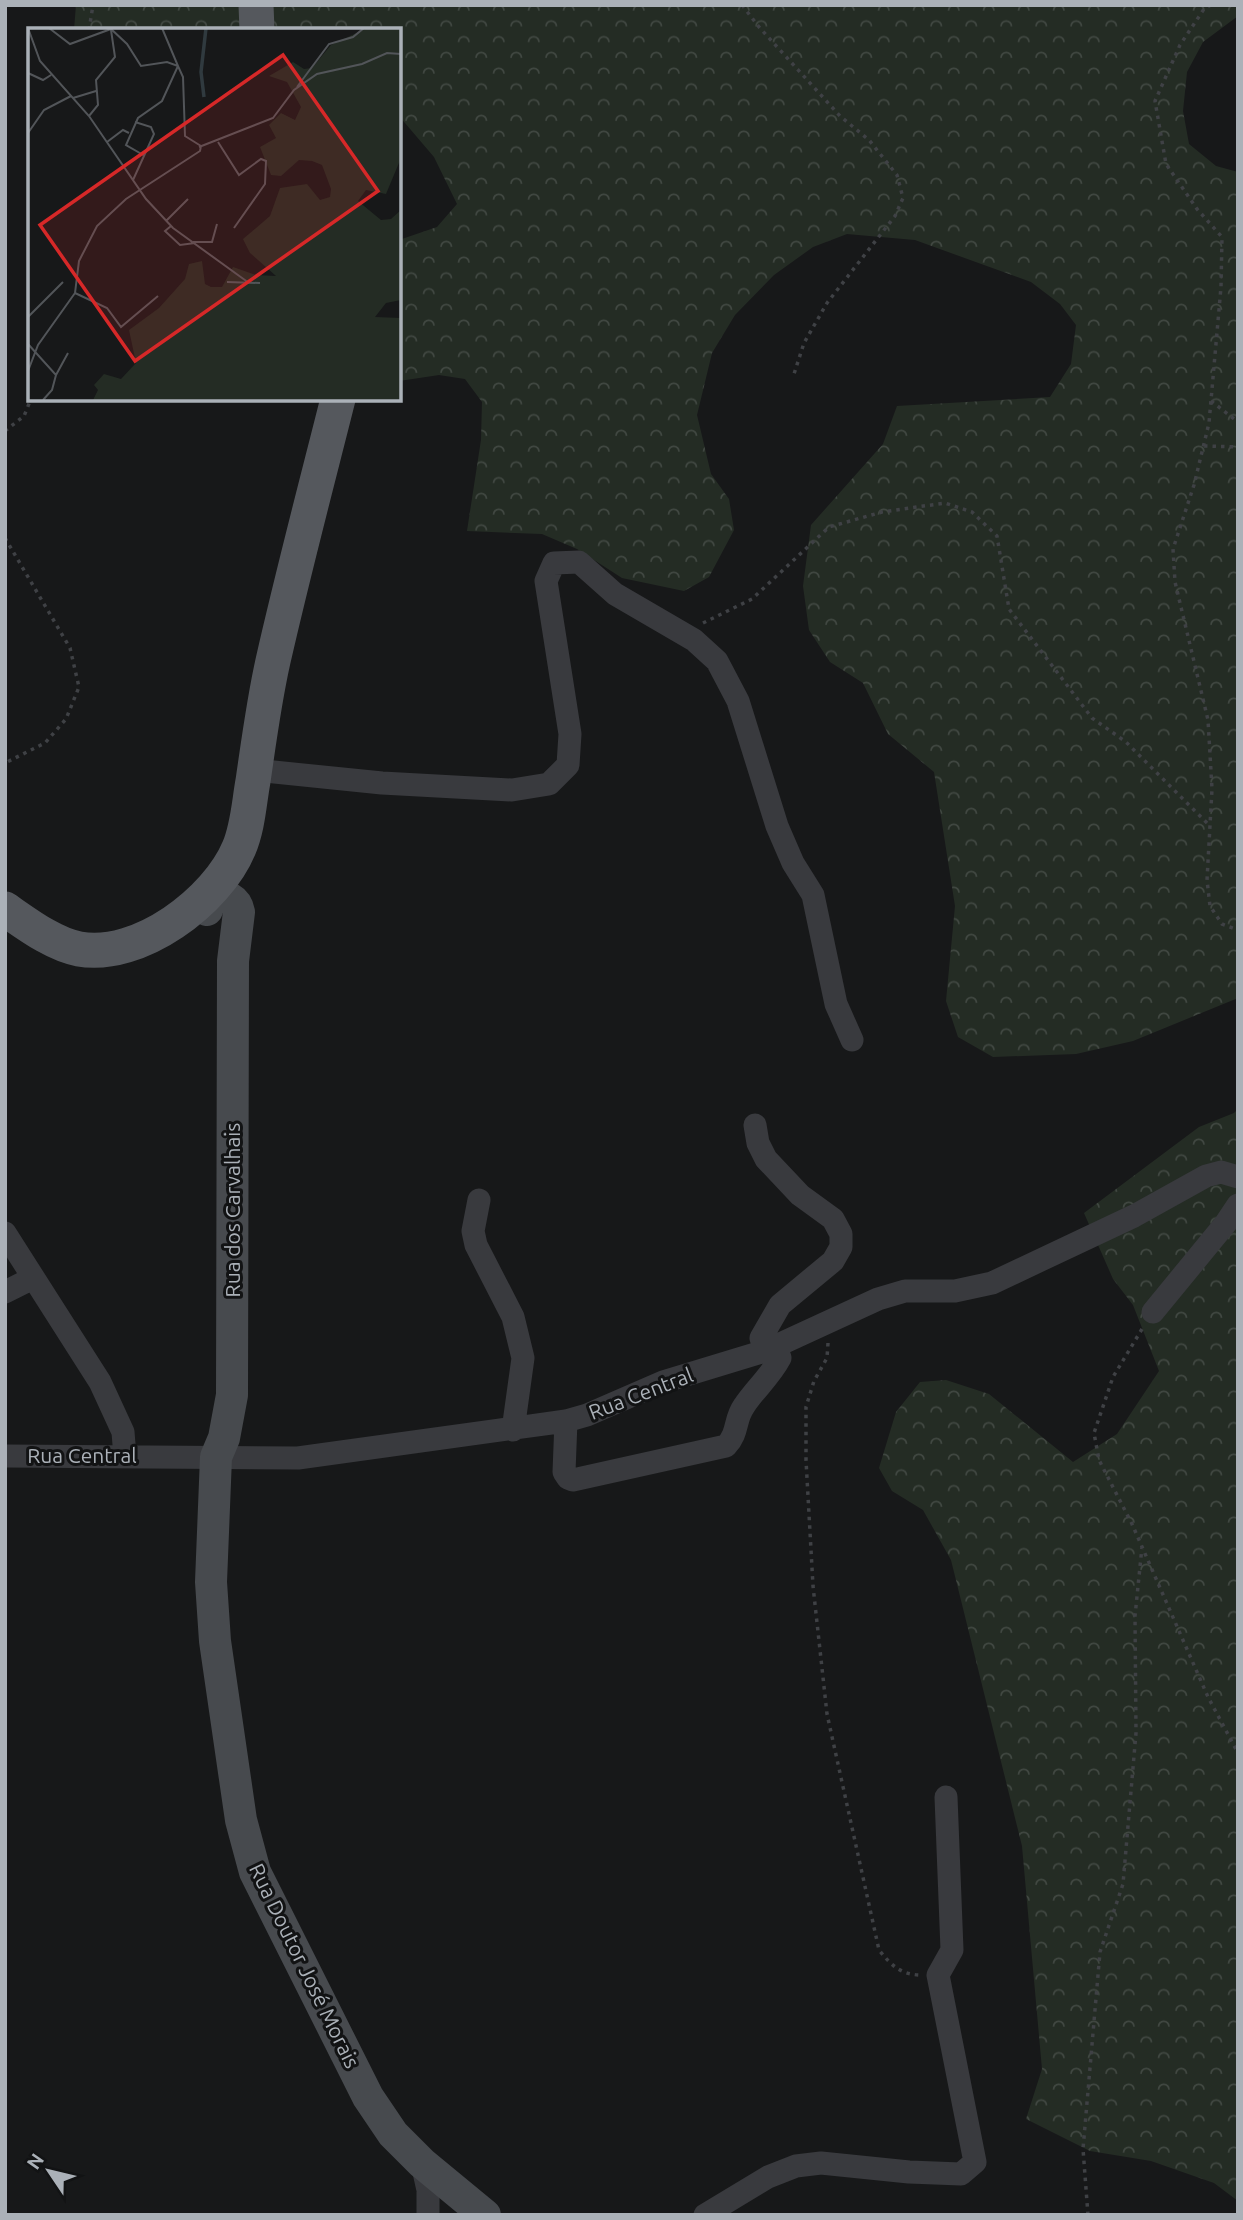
<svg xmlns="http://www.w3.org/2000/svg" width="1243" height="2220" font-family="Ubuntu,sans-serif">
  <style>
    .forest { fill: url(#forest-crowns) }
    .lines { fill: none; stroke-linecap: round; stroke-linejoin: round }
    .path { stroke: #3f4145; stroke-width: 3.5; stroke-dasharray: 3.5 5; stroke-linecap: butt }
    .street { stroke: #393a3e; stroke-width: 23 }
    .secondary { stroke: #474a4e; stroke-width: 32 }
    .primary { stroke: #55585d; stroke-width: 35 }
    .labels { text-anchor: middle; stroke-width: 6; stroke-linejoin: round; paint-order: stroke }
    .street-label { font-size: 21px; fill: #abb1b8; stroke: #121314 }
    .inset-river { fill: none; stroke: #303a3f; stroke-width: 3.5 }
    .inset-road { fill: none; stroke: #525559; stroke-width: 2 }
    .view { fill: #d62828; fill-opacity: 0.15; stroke: #d62828; stroke-width: 3.5 }
    .inset-edge { fill: none; stroke: #abb1b8; stroke-width: 3.5 }
  </style>
  <defs>
    <pattern id="forest-crowns" width="20" height="18" patternUnits="userSpaceOnUse" patternTransform="scale(1.75)"><rect width="20" height="18" fill="#242c24"/><path d="M2 6a3 3 0 1 1 6 0M12 15a3 3 0 1 1 6 0" fill="none" stroke="#414842"/></pattern>
  </defs>
  <rect width="100%" height="100%" fill="#171819"/>
  <path class="forest" d="M76,5H1238V16L1203,42L1187,72L1183,111L1189,144L1216,166L1238,172V998L1133,1041L1076,1054L993,1057L958,1037L946,1001L955,906L934,772L888,734L863,683L830,662L809,630L803,586L811,525L883,444L897,406L1050,397L1071,364L1076,325L1060,304L1031,282L915,240L847,234L813,247L774,275L735,315L712,353L697,415L711,474L729,499L734,530L709,577L684,591L622,578L577,549L542,534L467,531L481,440L482,402L465,379L439,375L399,381V240L437,227L457,204L434,157L399,116V30H74Z
    M1238,1109V2201L1214,2183L1151,2161L1090,2151L1026,2119L1042,2069L1022,1846L951,1560L923,1510L892,1491L879,1468L896,1412L920,1382L946,1380L989,1394L1073,1462L1117,1434L1159,1371L1133,1305L1113,1279L1084,1213L1199,1127L1234,1113Z"/>
  <g class="lines">
    <path class="path" d="M742,5L759,27L840,116L869,140L897,175L903,198L895,216L827,303L804,343L794,374
      M1211,5L1204,9L1180,45L1155,101L1166,164L1197,209L1222,237L1221,287L1209,423L1194,485L1173,549L1175,582L1208,720L1212,789L1207,880L1210,906L1222,924L1238,930
      M89,30L93,5
      M1211,401L1238,422
      M5,431L24,416L31,399
      M1204,446L1238,447
      M5,538L70,648L79,687L66,719L45,743L5,763
      M703,623L752,599L829,527L882,512L945,503L972,512L997,536L1009,609L1092,718L1126,742L1210,826
      M1142,1329L1113,1377L1094,1433L1099,1460L1132,1524L1208,1697L1238,1753
      M828,1343L827,1358L814,1381L806,1407V1460L813,1586L827,1714L879,1950C891,1965 900,1974 919,1975
      M1088,2215L1083,2149L1100,1952L1123,1884L1136,1733L1135,1616L1142,1547"/>
    <path class="street" d="M254,770L382,783L512,790L549,784L568,765L570,734L546,581L554,563L579,562L615,594L694,640L717,661L738,701L777,826L793,863L813,895L836,1004L852,1040
      M755,1125L758,1143L766,1159L800,1195L833,1219L841,1234V1247L833,1261L780,1305L761,1338L765,1351
      M479,1200L473,1231L476,1245L513,1317L523,1358L513,1430
      M5,1233L100,1382L123,1432L125,1457
      M5,1292L33,1278
      M1153,1312L1226,1223L1238,1205
      M566,1421L564,1472L568,1478L573,1480L726,1446C739,1432 734,1420 744,1406C755,1389 770,1377 780,1358L776,1345
      M5,1456L298,1458L566,1421L587,1415L663,1382L765,1351L878,1299L905,1291H955L992,1283L1134,1216L1206,1176L1221,1172L1238,1177
      M422,2163L428,2190V2215
      M705,2215L768,2177L796,2166L821,2163L909,2172L961,2174L975,2162L938,1975L952,1950L946,1797"/>
    <path class="secondary" d="M207,910L209,893C223,896 236,896 239,912L233,961L232,1395L224,1438L216,1457L211,1582L215,1641L241,1820L255,1872L368,2097L393,2134L422,2163L485,2215"/>
    <path class="primary" d="M256,5L257,30
      M5,909C27,924 53,944 79,949C139,960 217,901 239,848C248,827 249,803 253,781C259,740 264,701 273,661C293,573 316,486 338,399"/>
  </g>
  <g class="labels">
    <g class="street-label">
      <text transform="translate(233 1210) rotate(-90)" y="7">Rua dos Carvalhais</text>
      <text transform="translate(641 1394) rotate(-21)" y="7">Rua Central</text>
      <text x="82" y="1463">Rua Central</text>
      <text transform="translate(304 1966) rotate(64)" y="7">Rua Doutor José Morais</text>
    </g>
  </g>
  <g transform="translate(28 28)">
    <rect width="373" height="373" fill="#171819"/>
    <path d="M339,0H373V130L358,166L338,162L330,173L353,192L363,191L373,182V272L358,275L347,289L373,290V372H65L70,362L66,357L76,346L93,351L108,335L101,302L131,280L157,251L161,236L174,233L177,256L183,259H194L205,239L228,247L248,248L222,225L215,211L242,188L252,160L279,156L292,172L302,169L303,161L294,137L284,133L271,132L253,148L243,147L232,119L248,110L241,97L253,85L267,92L273,79L259,54L241,48L265,34L276,41L284,40L303,17Z" fill="#242c24"/>
    <path class="inset-river" d="M176,69L173,44L178,0"/>
    <path class="inset-road" d="M0,0L12,33L61,88L118,171L145,200L221,255M21,0L42,16L83,1L99,16L113,38L139,34L150,38L155,49L157,108L173,118M0,45L15,52L23,47M269,59L301,16L325,9L336,0M45,70L68,63M61,88L70,77L68,52L87,29L83,2M0,105L16,82L43,68M79,114L95,102L101,105M190,114L211,147L233,131L238,133L237,156L206,200M171,119L245,90L266,62L289,46L334,36L359,25L373,26M117,128L98,117L110,90L134,73L150,38L134,0M105,152L126,106L123,99L107,94M138,193L160,171M143,198L137,203L152,217L167,215M165,214H184L189,196M199,254L232,255M47,265L79,280L93,299L130,268M0,289L35,254M0,316L28,347L24,362L15,372M0,343L10,317L47,265L51,233L69,198L98,171L172,123L173,118M28,347L40,325"/>
    <path class="view" d="M255,27L350,163L107,333L12,197Z"/>
    <rect width="373" height="373" class="inset-edge"/>
  </g>
  <rect width="1243" height="2220" fill="none" stroke="#abb1b8" stroke-width="14"/>
  <g transform="translate(49 2171) rotate(305)" stroke="#121314" stroke-width="5" paint-order="stroke">
  <path d="M0-5L12 26L0 18L-12 26Z" fill="#abb1b8"/>
  <text y="-10" font-size="19" font-weight="bold" text-anchor="middle" fill="#abb1b8">N</text>
  </g>
</svg>
